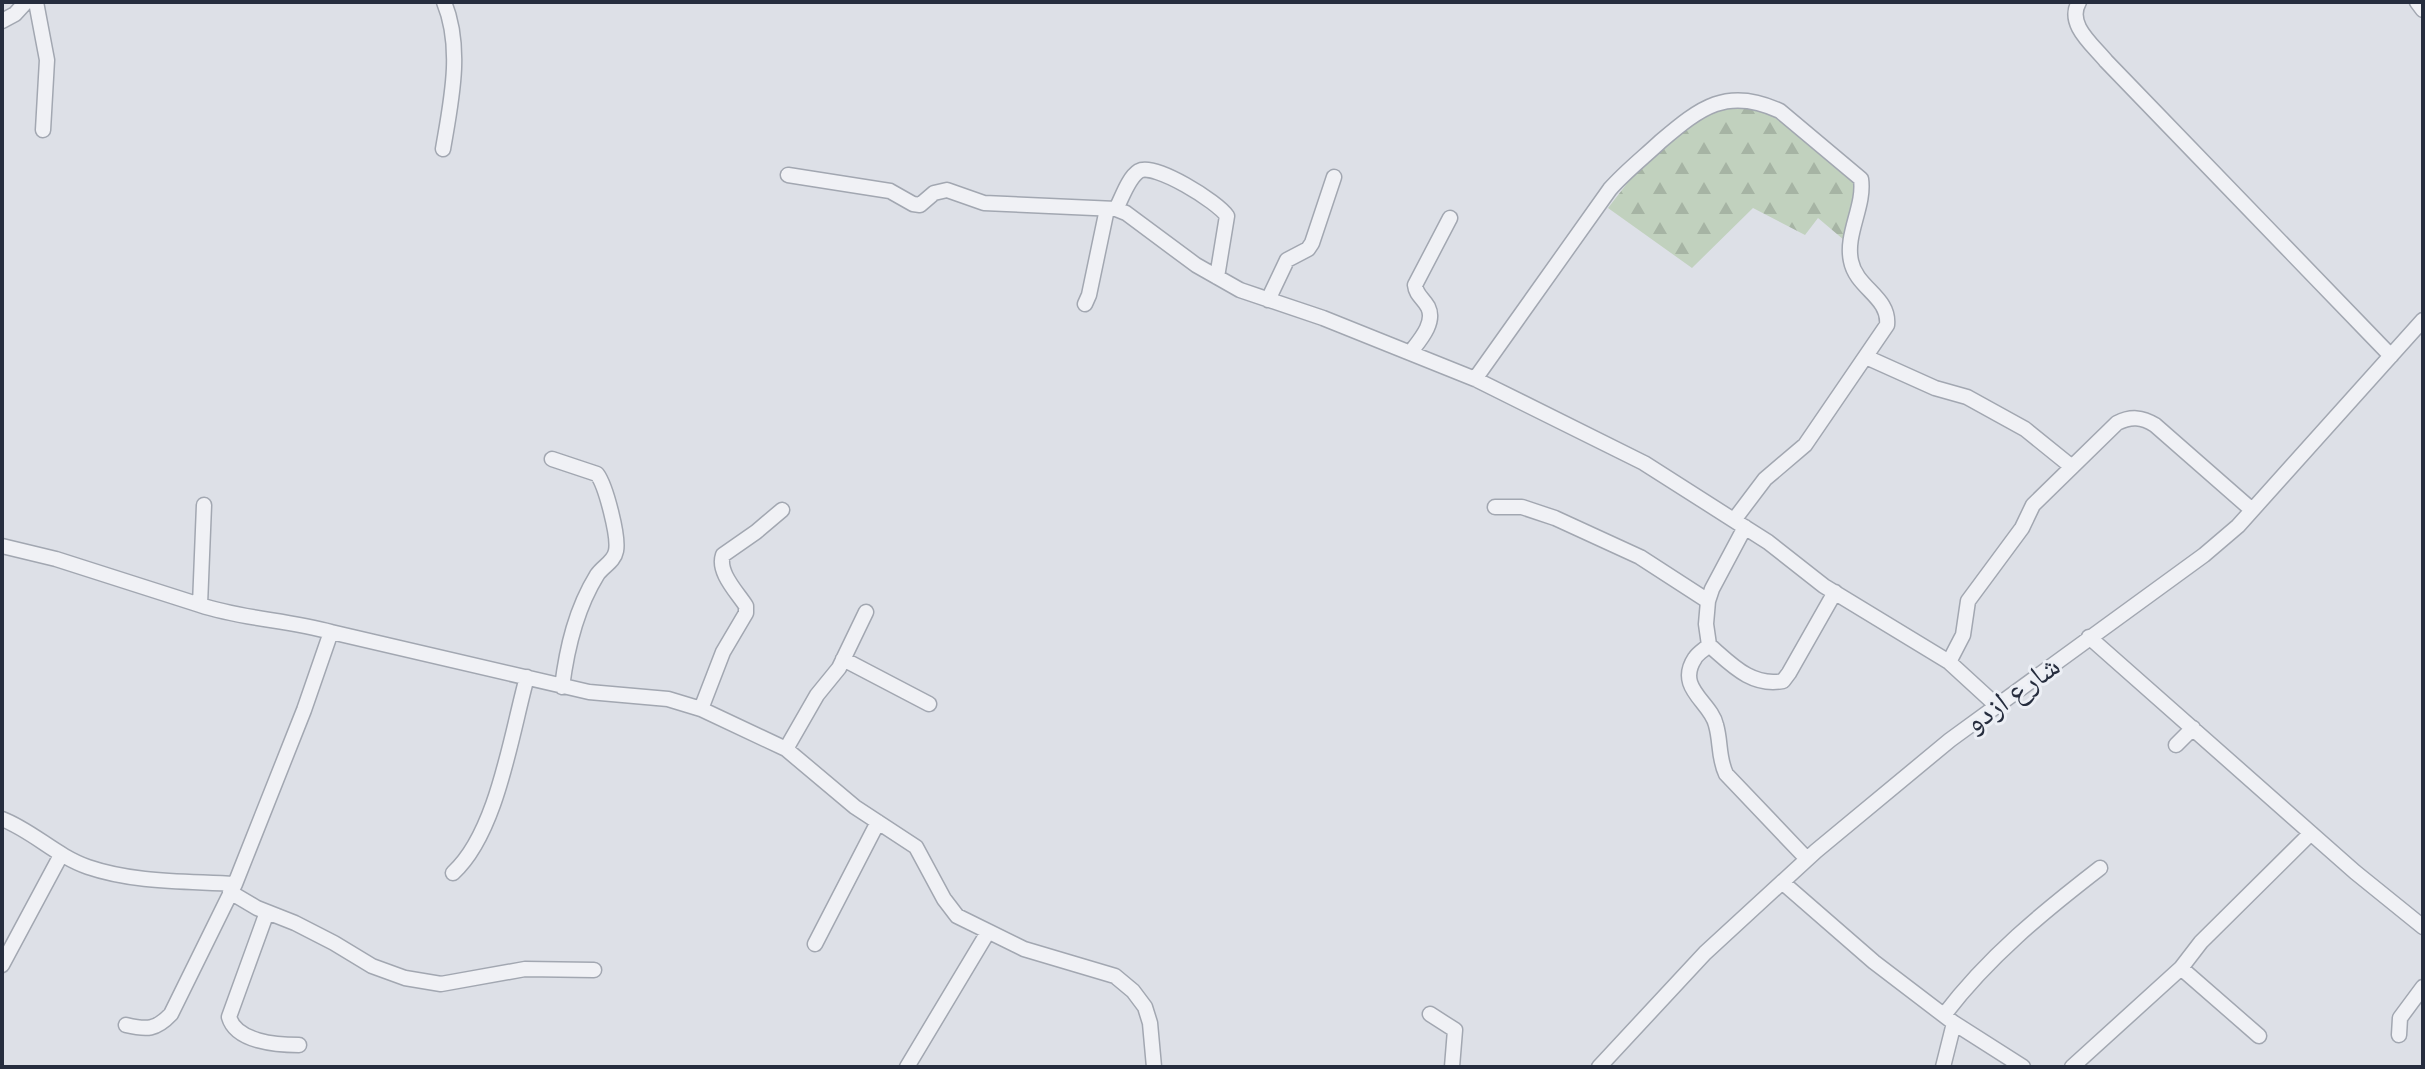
<svg xmlns="http://www.w3.org/2000/svg" width="2425" height="1069" font-family="Signika,'Noto Naskh Arabic',sans-serif">
  <style>
    .forest { fill: url(#forest-firs) }
    .lines { fill: none; stroke-linecap: round; stroke-linejoin: round }
    .minor-casing { stroke: #a2a7b1; stroke-width: 17 }
    .minor { stroke: #f0f1f5; stroke-width: 14 }
    .labels { text-anchor: middle; stroke-width: 6; stroke-linejoin: round; paint-order: stroke }
    .street-label { font-size: 30px; fill: #262d3e; stroke: #eceff5 }
  </style>
  <defs>
    <pattern id="forest-firs" width="22" height="20" patternUnits="userSpaceOnUse" patternTransform="scale(2)"><rect width="22" height="20" fill="#c1d1be"/><path d="M5 1l3.5 6h-7zM16 11l3.5 6h-7z" fill="#a6b4a4"/></pattern>
  </defs>
  <rect width="100%" height="100%" fill="#dde0e7"/>
  <path class="forest" d="M1737,106L1771,111L1856,185L1844,240L1818,218L1805,235L1753,208L1692,268L1608,208L1632,177L1700,115Z"/>
  <g class="lines">
    <g class="minor-casing">
      <path id="minor" d="M36,2L47,60L43,130
        M2079,2C2066,24 2092,44 2106,61L2391,356
        M2417,2L2423,10
        M2,21L15,14L26,2
        M443,149C451,102 463,48 444,2
        M788,175L890,191L913,204L920,205L934,193L947,190L984,203L1116,209L1126,213L1196,265L1240,290L1323,318L1475,379L1644,463L1768,542L1824,586L1949,662L1997,706
        M1116,209C1122,198 1128,178 1139,171C1154,162 1218,202 1227,216L1217,277
        M1268,300L1287,260L1308,249L1312,243L1334,177
        M1085,304L1089,295L1107,209
        M1410,353C1419,341 1436,323 1428,307C1423,298 1416,295 1415,285L1450,218
        M1866,357L1935,388L1967,397L2025,429L2072,467
        M1475,379L1610,189C1626,171 1644,157 1661,141C1700,108 1727,86 1780,111L1861,179C1865,206 1845,234 1851,261C1856,288 1890,297 1887,325L1805,445L1765,479L1734,520
        M552,459L597,474C606,486 619,537 616,551C614,562 603,566 597,575C576,609 567,647 562,687
        M204,505L200,605C242,619 288,620 331,632
        M1495,507H1522L1555,518L1640,557L1708,601
        M1745,527L1712,589L1708,601L1706,624L1709,645C1731,664 1751,687 1783,681L1789,673L1835,592
        M2,546L56,559L200,605
        M2089,637L2355,872L2423,927
        M1709,645C1704,650 1698,653 1695,658C1675,688 1711,702 1716,725C1721,742 1718,757 1726,774L1807,859
        M843,659L929,704
        M1949,662L1963,635L1968,601L2022,528L2033,505L2117,423C2131,416 2142,417 2155,425L2252,510
        M701,709L723,652L746,613V606C737,592 717,572 723,555L756,532L782,510
        M2176,745L2193,728
        M786,749L817,695L839,668L866,612
        M2,819C33,831 56,856 88,867C135,883 186,881 235,884
        M453,873C497,833 511,735 527,677
        M1782,882L1874,962L1954,1023L1943,1067
        M230,892L257,908L295,923L334,943L372,966L405,978L441,984L525,969L594,970
        M267,912L229,1017C236,1042 277,1045 299,1045
        M815,944L878,822
        M2,965L61,855
        M2181,968L2259,1036
        M1430,1014L1455,1030L1452,1067
        M1944,1015C1988,957 2043,912 2100,868
        M1954,1023L2023,1067
        M126,1025C147,1030 156,1030 171,1014L235,884L304,710L331,632L589,692L668,699L701,709L786,749L855,807L916,847L944,899L957,916L1024,949L1115,976L1133,991L1145,1007L1150,1023L1154,1067
        M2399,1035L2400,1018L2423,987
        M907,1067L988,932
        M1599,1067L1705,953L1816,851L1950,740L2204,555L2238,526L2423,320
        M2072,1067L2181,968L2201,942L2311,833"/>
    </g>
    <use href="#minor" class="minor"/>
  </g>
  <g class="labels">
    <g class="street-label">
      <text transform="translate(2012 694) rotate(-36)" y="10">شارع ازدو</text>
    </g>
  </g>
  <rect width="2425" height="1069" fill="none" stroke="#262d3e" stroke-width="8"/>
</svg>
